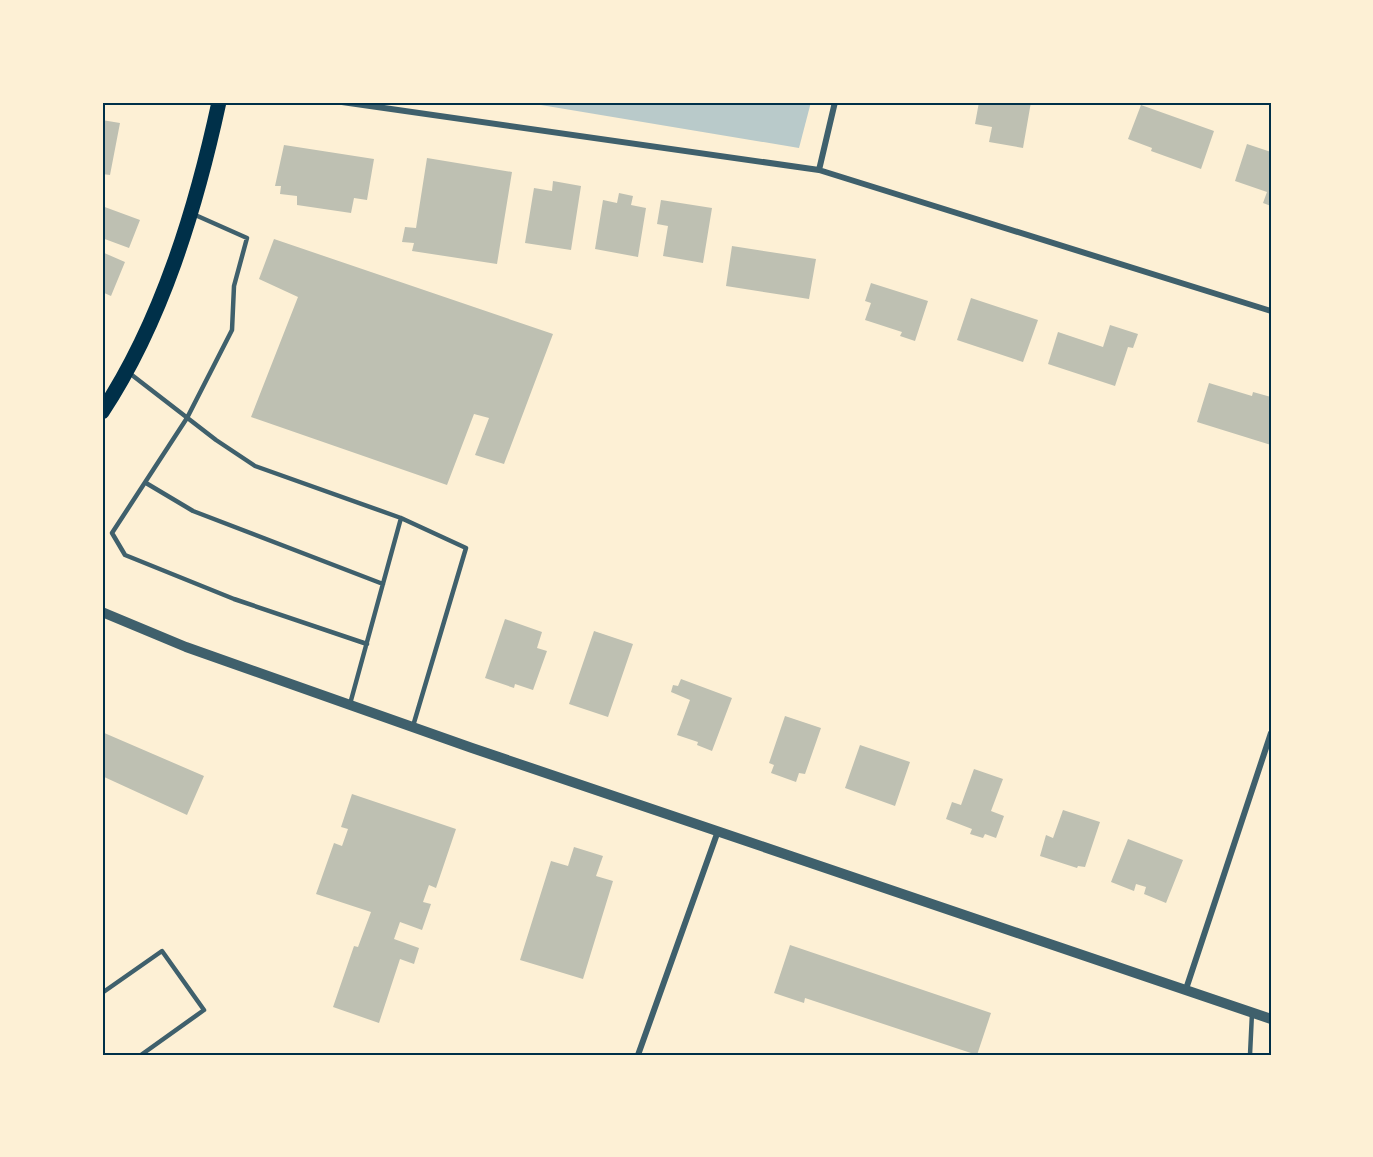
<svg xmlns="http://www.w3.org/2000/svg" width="1373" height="1157" font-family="Bitter,serif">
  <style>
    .green { fill: #b9caca }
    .building { fill: #bec0b2 }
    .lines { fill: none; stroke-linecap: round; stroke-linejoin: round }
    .service { stroke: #3f606c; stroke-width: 4.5 }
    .minor { stroke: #3f606c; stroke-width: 6 }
    .tertiary { stroke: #3f606c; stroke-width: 10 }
    .primary { stroke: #003049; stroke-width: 15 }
    .neatline { fill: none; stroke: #003049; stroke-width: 2 }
  </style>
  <rect width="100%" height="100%" fill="#fdf0d5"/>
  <path class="green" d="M523,102H811L799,148Z"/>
  <path class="building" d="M979,102H1031L1023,148L989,142L992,127L975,124Z
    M1141,105L1214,131L1201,169L1151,151L1152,148L1128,139Z
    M102,120L120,123L110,175L102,174Z
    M1247,144L1271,152V206L1263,203L1267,192L1235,181Z
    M284,145L374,159L367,200L354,198L351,213L297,205V196L280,194L281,186H275Z
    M427,158L512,172L497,264L412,251L414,243L402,242L405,227L416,228Z
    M553,181L581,186L571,250L525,243L534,188L552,191Z
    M619,193L633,196L631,205L646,208L638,257L595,249L603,200L617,203Z
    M661,200L712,208L703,263L663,256L668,226L657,224Z
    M102,206L140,220L129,248L102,238Z
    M274,239L553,334L504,464L475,455L489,418L474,414L447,485L251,417L298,297L259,279Z
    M732,246L816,259L809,299L726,286Z
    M102,252L125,262L111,296L102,292Z
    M871,283L928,301L915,341L900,336L902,332L865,320L871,303L865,301Z
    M971,298L1038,320L1023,362L957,340Z
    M1110,325L1138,334L1133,348L1128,347L1115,386L1048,364L1058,332L1103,347Z
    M1209,383L1252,396L1253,392L1271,397V445L1197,422Z
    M505,619L542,632L537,648L547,651L533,690L515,684L514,688L485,678Z
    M594,631L633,644L608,717L569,704Z
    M681,679L732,698L712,751L697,745L698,742L677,735L690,700L671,692L673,685L678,686Z
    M785,716L821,728L805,774L799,773L796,782L771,773L774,765L769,763Z
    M102,732L204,776L187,815L102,776Z
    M860,745L910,762L895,806L845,788Z
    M974,769L1003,779L991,811L1004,816L996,838L985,834L983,838L970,834L972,829L946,819L952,802L961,805Z
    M352,794L456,829L436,888L429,885L423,902L431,904L422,930L400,922L394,939L419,948L414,964L400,959L379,1023L333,1007L354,946L358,947L371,912L316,894L334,843L342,846L348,829L341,827Z
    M1063,810L1100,822L1085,867L1078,866L1077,868L1040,856L1046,835L1053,838Z
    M1128,839L1183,860L1166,903L1144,894L1146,887L1136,884L1134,891L1111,882Z
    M574,847L603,856L596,876L613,881L583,979L520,960L551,861L568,866Z
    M790,945L991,1013L977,1055L805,998L804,1003L774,993Z"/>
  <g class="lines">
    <path class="service" d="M193,214L247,238L234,286L232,330L187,418L112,533L125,555L234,599L367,644
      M128,372L216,440L255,466L401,518L466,548L413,726
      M146,483L193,511L383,584
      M350,704L401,518
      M102,993L162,951L204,1010L141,1055
      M1250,1055L1252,1013"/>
    <path class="minor" d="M342,102L819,170L1271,311
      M819,170L835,102
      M1186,989L1271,733
      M638,1055L718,831"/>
    <path class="tertiary" d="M102,612L186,647L472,748L1271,1019"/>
    <path class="primary" d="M102,412C162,321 196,208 219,102"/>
  </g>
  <rect width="1373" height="1157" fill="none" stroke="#fdf0d5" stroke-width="207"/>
  <rect x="104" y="104" width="1166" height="950" class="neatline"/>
</svg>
